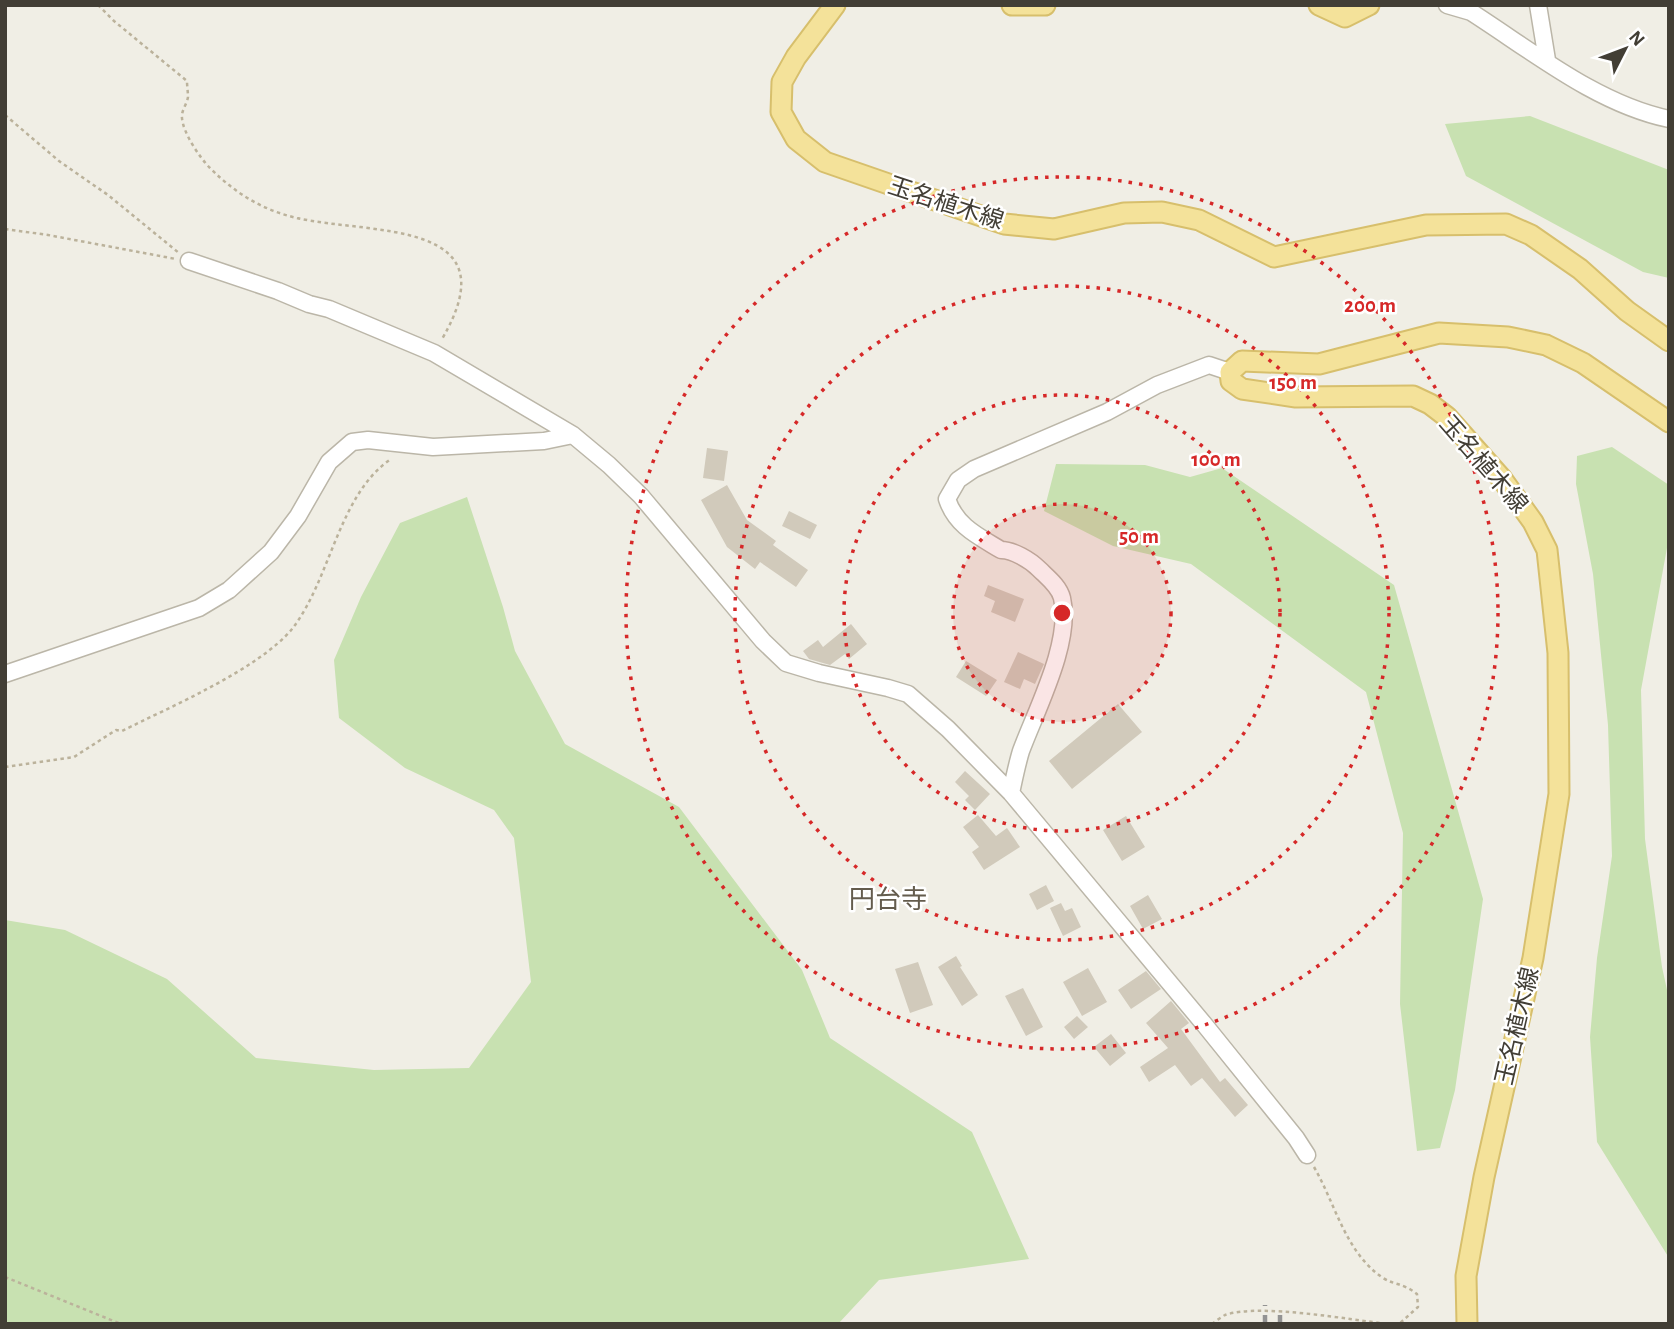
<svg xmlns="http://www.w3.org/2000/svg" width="1674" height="1329" font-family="'Alegreya Sans','Noto Sans JP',sans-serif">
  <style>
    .green { fill: #c8e1b1 }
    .building { fill: #d1cabb }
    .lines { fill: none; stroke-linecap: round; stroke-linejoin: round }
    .minor-casing { stroke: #bbb6a8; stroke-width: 19 }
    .major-casing { stroke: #d7bf6c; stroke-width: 23 }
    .path { stroke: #bbb29b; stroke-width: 2.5; stroke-dasharray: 3.5 3.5; stroke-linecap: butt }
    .minor { stroke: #fff; stroke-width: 16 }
    .major { stroke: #f4e29a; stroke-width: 19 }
    .rail { stroke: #939393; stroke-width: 4.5; stroke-dasharray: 9 9; stroke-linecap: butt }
    .ring { fill: none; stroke: #d62828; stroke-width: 3.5; stroke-dasharray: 3.5 7 }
    .labels { text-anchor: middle; stroke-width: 5; stroke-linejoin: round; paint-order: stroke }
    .street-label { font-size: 24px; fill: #423e35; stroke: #fff }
    .neighbourhood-label { font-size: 26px; fill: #645c4d; stroke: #fff }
    .centre { fill: #d62828; stroke: #fff; stroke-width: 3.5 }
    .ring-label { font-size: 21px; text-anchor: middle; font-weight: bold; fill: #d62828; stroke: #fff; stroke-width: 5; stroke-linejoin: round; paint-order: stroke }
  </style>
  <rect width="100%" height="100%" fill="#f0eee5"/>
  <path class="green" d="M1530,116L1669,170V278L1643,272L1466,176L1445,124Z
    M1612,447L1669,485V537L1641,690L1645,839L1662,967L1669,999V1258L1597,1142L1590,1037L1597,958L1612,856L1608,725L1593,574L1576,484L1577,456Z
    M1056,464L1145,465L1190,477L1222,468L1394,585L1483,899L1455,1090L1440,1148L1417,1151L1400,1004L1403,833L1366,692L1191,564L1113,546L1044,511Z
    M467,497L503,607L515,651L565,744L679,807L802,970L830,1038L972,1132L1029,1259L879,1280L838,1324H5V920L65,930L167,979L256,1058L374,1070L469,1068L531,982L514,838L494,810L405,768L339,718L334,660L361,597L400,523Z"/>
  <path class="building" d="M707,448L728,451L724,481L703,478Z
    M727,485L747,520L776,541L773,545L808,570L796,587L760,562L755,569L727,547L701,500Z
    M789,511L817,525L810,539L782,526Z
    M988,585L1024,599L1015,622L991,612L995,601L984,596Z
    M851,624L867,644L849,659L845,654L830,665L809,659L803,651L818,640L823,647Z
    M1018,652L1044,664L1035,684L1024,679L1020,689L1004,682Z
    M966,661L997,680L986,696L956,677Z
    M1118,704L1142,732L1072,789L1049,761Z
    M965,771L990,794L975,810L965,800L969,796L955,782Z
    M978,815L996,836L1007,828L1020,847L984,870L972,852L979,847L963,827Z
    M1126,816L1145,847L1122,861L1103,830Z
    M1046,885L1054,901L1037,910L1029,894Z
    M1148,895L1162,919L1143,929L1130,906Z
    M1061,903L1065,911L1072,908L1081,927L1063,936L1050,908Z
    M956,956L962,966L960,967L978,995L962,1006L938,967Z
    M918,962L933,1005L910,1013L895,969Z
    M1088,968L1107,1002L1082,1016L1063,982Z
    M1146,971L1161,989L1131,1009L1118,990Z
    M1023,988L1043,1027L1026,1036L1005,996Z
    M1171,1001L1189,1023L1181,1029L1220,1082L1225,1078L1248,1105L1235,1117L1202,1078L1191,1086L1175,1065L1149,1082L1140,1067L1168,1048L1146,1023Z
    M1077,1016L1088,1027L1074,1039L1064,1027Z
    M1111,1034L1126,1053L1110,1066L1094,1047Z"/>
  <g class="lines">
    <g class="minor-casing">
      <path id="minor" d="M1447,5L1471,12C1532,51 1597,104 1669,119
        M1538,5L1547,60
        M189,261L278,291L309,304L329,309L434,353L573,435L609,465L641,496L763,641L786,663L819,673L888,688L908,694L948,729L1011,793L1204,1024L1296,1138L1307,1155
        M5,674L199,608L229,590L271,552L298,516L329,462L352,442L368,440L433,447L544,441L573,435
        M1011,793C1014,779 1017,764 1021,751C1037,708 1072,642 1062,598C1059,586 1047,577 1039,569C1030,560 1013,550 1001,550C978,536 956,526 947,499L958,480L974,469L1107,412L1157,385L1209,365L1230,372"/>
    </g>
    <g class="major-casing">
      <path id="major" d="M835,5L796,57L782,82L781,112L796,139L825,162L1004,224L1054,229L1124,213L1162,212L1199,220L1274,257L1426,225L1506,224L1531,235L1580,269L1627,311L1669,341
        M1012,5H1045
        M1319,5L1345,17L1369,5
        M1467,1324L1466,1276L1484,1177L1533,958L1559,794L1558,653L1547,550L1533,522L1502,479L1447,417L1430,404L1413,396L1296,397L1242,389L1231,381L1230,372L1242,361L1319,364L1439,333L1508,337L1546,345L1583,363L1669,422"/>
    </g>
    <path class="path" d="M98,5L114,21L187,81C187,86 188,92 188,97C187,104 181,111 182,118C183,133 200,158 210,168C235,193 262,210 297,218C370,235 513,218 442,339
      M5,115L59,161L108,195L179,253
      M5,229L48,235L176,259
      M5,767L74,757L116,730L122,731C170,707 259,669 292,629C331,579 338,495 391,459
      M1314,1167C1336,1205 1345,1252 1383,1278C1394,1285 1403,1283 1417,1294L1418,1307L1399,1324
      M5,1277L121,1324
      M1212,1324C1216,1321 1221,1317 1225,1315C1260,1303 1350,1320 1389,1324"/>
    <use href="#minor" class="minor"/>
    <use href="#major" class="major"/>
    <path class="rail" d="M1265,1324V1305
      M1280,1324V1309"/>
  </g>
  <circle cx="1062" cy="613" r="109" fill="#d62828" fill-opacity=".12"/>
  <g class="ring">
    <circle cx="1062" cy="613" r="109"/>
    <circle cx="1062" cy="613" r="218"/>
    <circle cx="1062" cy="613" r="327"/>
    <circle cx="1062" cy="613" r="436"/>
  </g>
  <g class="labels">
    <g class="street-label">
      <text transform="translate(946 203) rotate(18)" y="8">玉名植木線</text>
      <text transform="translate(1484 464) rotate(49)" y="8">玉名植木線</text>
      <text transform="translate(1517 1026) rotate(-77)" y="8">玉名植木線</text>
    </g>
    <g class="neighbourhood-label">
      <text x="888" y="908">円台寺</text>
    </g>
  </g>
  <circle cx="1062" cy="613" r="10" class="centre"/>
  <g class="ring-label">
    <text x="1370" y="312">200 m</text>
    <text x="1293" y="389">150 m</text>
    <text x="1216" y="466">100 m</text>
    <text x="1139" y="543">50 m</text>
  </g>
  <rect width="1674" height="1329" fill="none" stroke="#423e35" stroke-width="14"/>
  <g transform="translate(1625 49) rotate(48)" stroke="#ffffff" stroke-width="5" paint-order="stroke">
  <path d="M0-5L12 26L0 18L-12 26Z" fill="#423e35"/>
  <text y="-10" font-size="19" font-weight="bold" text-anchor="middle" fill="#423e35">N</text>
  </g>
</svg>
